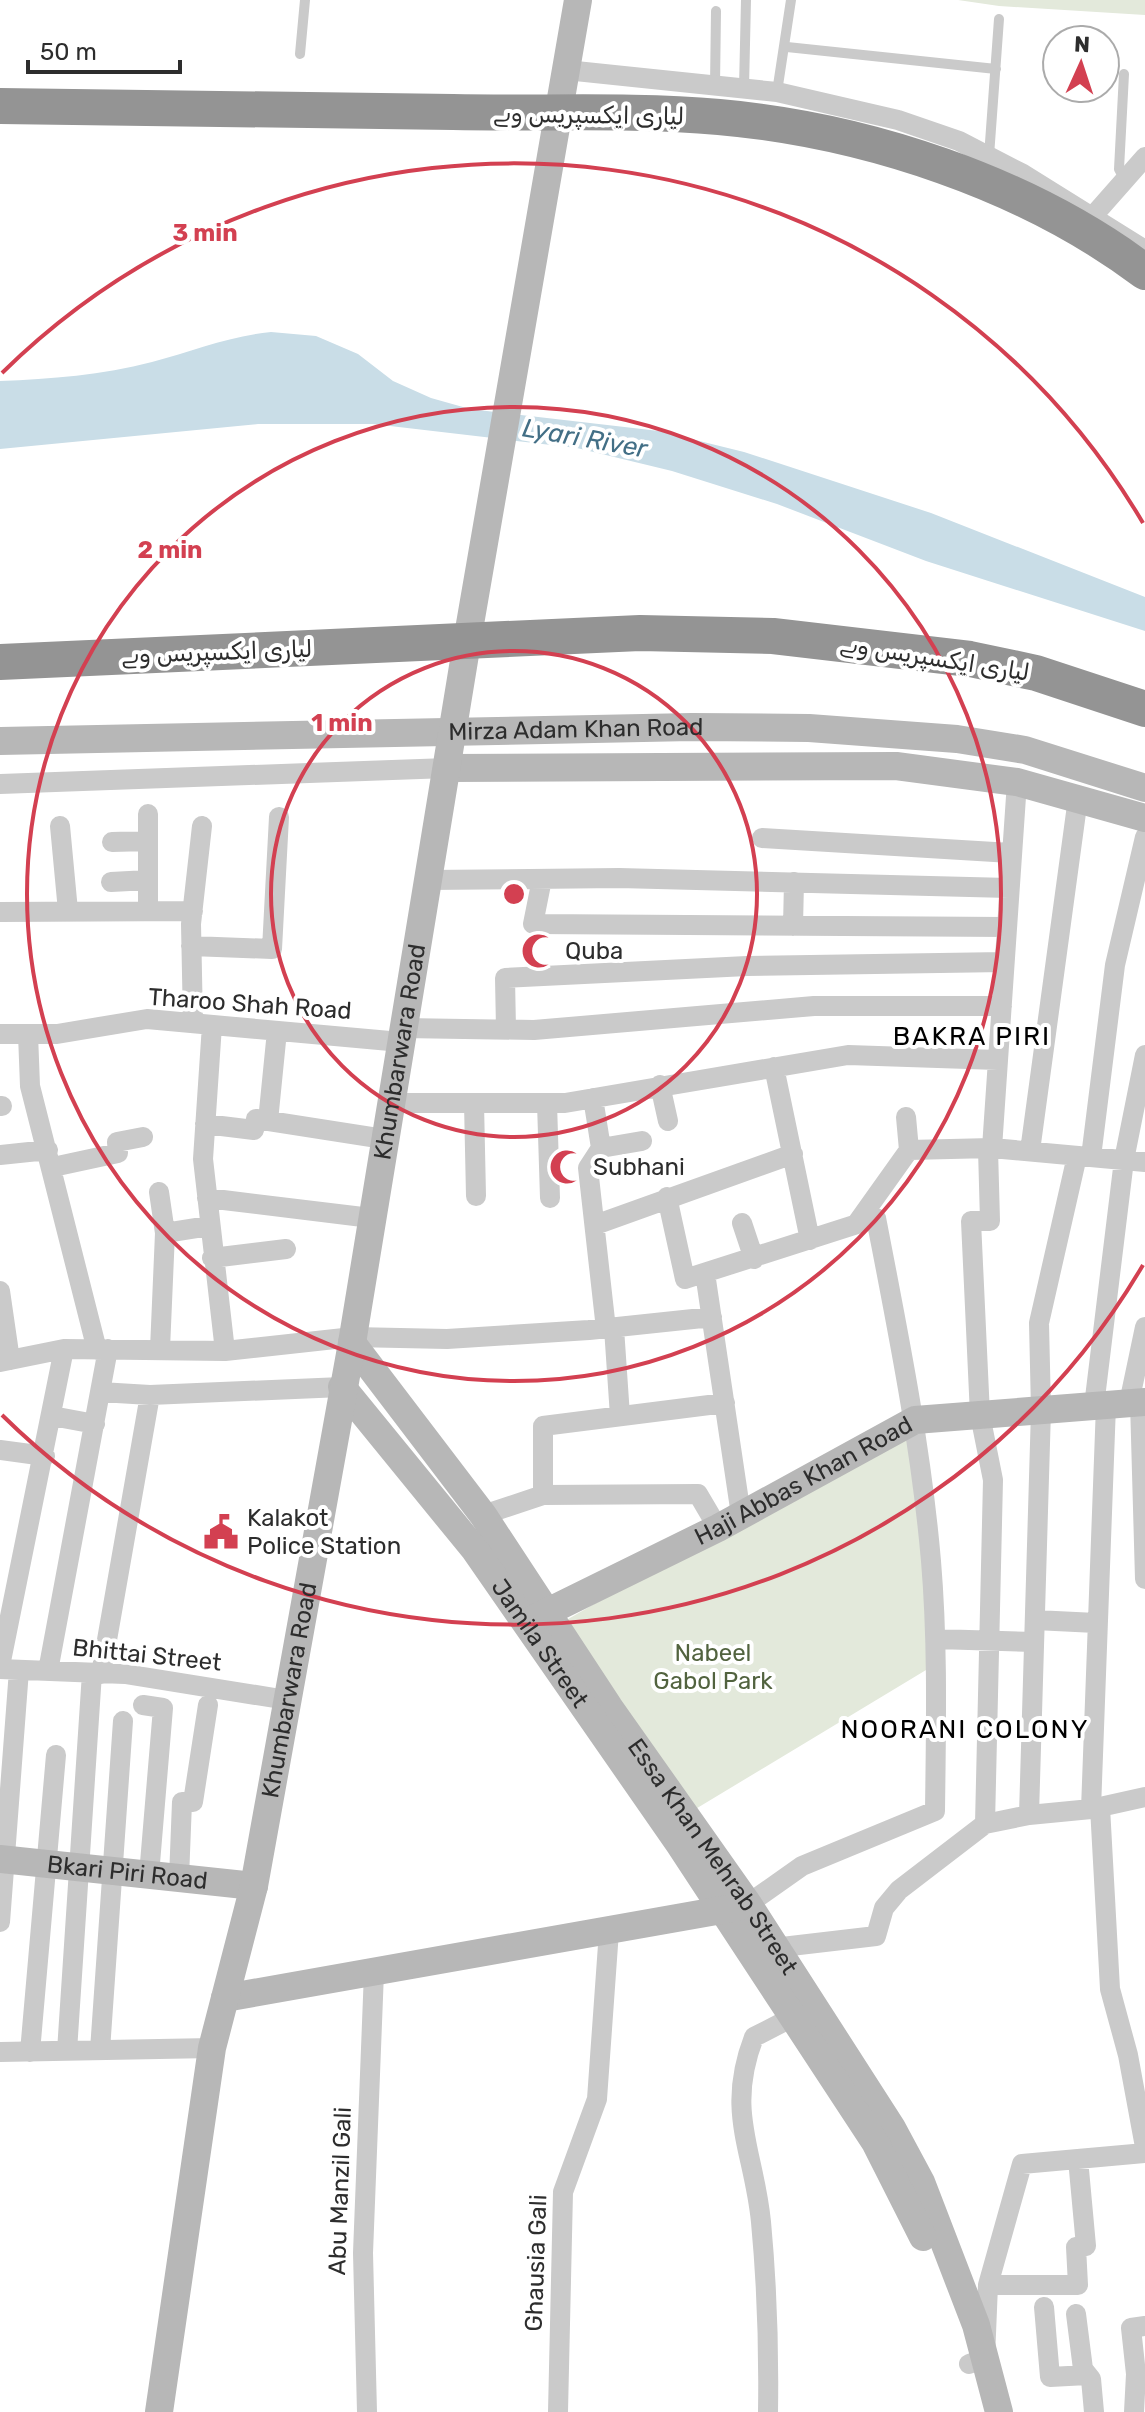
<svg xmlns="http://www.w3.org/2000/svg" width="1145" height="2412" font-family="Rubik,Cairo,sans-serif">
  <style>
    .green { fill: #e3e9db }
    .water { fill: #c9dde7 }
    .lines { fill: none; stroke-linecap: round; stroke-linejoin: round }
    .lane { stroke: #cacaca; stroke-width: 10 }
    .street { stroke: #cacaca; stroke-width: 20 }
    .secondary { stroke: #b7b7b7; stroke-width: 28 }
    .highway-bridge { stroke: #949494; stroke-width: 36 }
    .ring { fill: none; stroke: #d34051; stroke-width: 4 }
    .labels { text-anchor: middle; stroke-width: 8; stroke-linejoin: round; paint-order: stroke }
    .street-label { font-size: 24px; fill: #2d2d2d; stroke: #fff }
    .poi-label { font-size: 24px; fill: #2d2d2d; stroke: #fff; text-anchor: start }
    .park-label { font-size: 24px; fill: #52633f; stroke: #fff }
    .water-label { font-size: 26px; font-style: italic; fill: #436f86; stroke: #fff }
    .neighbourhood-label { font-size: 26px; letter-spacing: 2px; fill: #000; stroke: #fff }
    .centre { fill: #d34051; stroke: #fff; stroke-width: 4 }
    .ring-label { font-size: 24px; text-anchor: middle; font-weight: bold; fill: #d34051; stroke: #fff; stroke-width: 8; stroke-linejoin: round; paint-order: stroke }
  </style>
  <rect width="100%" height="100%" fill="#fff"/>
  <path class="green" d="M958,0H1145V15L999,6Z
    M915,1420L936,1664L674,1822L542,1634Z"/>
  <path class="water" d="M271,332L316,336L358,354L393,381L431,398L470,409L659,431L744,452L931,513L1145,597V631L926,561L777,504L672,471L577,448L373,424H258L0,449V381C51,379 102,375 152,362C193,351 229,336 271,332Z"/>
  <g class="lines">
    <path class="lane" d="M787,47L996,69
      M300,54L305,0
      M1124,74L1119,169L1125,180
      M715,85L716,11
      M744,88L746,0
      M777,92L791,0
      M989,156L999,19"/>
    <path class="street" d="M566,70L777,92L898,120L959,141L1023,174L1145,250
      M1093,216L1145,157
      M0,784L448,768
      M60,826L68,911
      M762,838L1011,853
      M112,842L148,841
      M542,879L533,924L1007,927
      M428,880L619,878L1009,888
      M111,882L148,880
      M148,909V814
      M0,912L193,911
      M793,926L794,882
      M191,946L272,949L279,817
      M193,1023L191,924L202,826
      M212,1025L203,1159L225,1351
      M403,1028L534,1030L814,1006H1002
      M506,1029L505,978L747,966L1004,962
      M0,1034H57L147,1019L401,1042
      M28,1034L30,1086L97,1350
      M774,1067L810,1240
      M660,1085L668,1121
      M593,1098L601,1148L588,1168L606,1329
      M390,1103H565L848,1055L998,1060
      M474,1103L476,1196
      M547,1103L550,1198
      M0,1106H2
      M906,1117L909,1150
      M268,1121L277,1031
      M205,1124L254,1130L256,1119L384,1139
      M601,1148L642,1141
      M992,1148L1017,782
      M1030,1151L1078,798
      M0,1155L48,1150
      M1091,1157L1115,965L1145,837
      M53,1167L118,1153L117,1142L143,1137
      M159,1192L165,1233L160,1349
      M667,1197L685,1279L876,1218C898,1332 921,1445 931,1561C938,1644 936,1728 935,1811L802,1866L748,1904
      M207,1198L371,1218
      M742,1223L754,1259
      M857,1223L909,1150L992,1148L1145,1162
      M595,1225L793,1154
      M165,1233L209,1226
      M212,1258L286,1249
      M705,1273L741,1515
      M0,1291L10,1360
      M614,1328L620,1416
      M0,1362L64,1349L225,1351L353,1337L447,1339L589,1330L712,1317
      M100,1392L150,1395L342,1387
      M1140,1402L1145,1579
      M1129,1403L1145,1327
      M1094,1406L1124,1160L1145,1055
      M52,1416L95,1424
      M0,1450L45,1456
      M543,1495V1426L725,1403
      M483,1515L543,1495L698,1494L718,1528
      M1035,1620L1096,1623
      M936,1639L1034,1642
      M0,1666L64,1349
      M0,1669L125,1674L287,1700
      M48,1671L108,1349
      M101,1674L150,1395
      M143,1705L163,1708L149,1875
      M1100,1807L1110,1989L1128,2055L1145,2147
      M1091,1809L1106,1405
      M1029,1815L1041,1410L1039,1323L1077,1156
      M985,1824L993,1480L980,1415L971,1221H990L988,1149
      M179,1878L182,1802H193L208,1705
      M0,1922L19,1670
      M765,1949L876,1936L884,1908L899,1890L985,1824L1029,1815L1091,1809L1145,1797
      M100,2050L123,1721
      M67,2051L92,1673
      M0,2052L212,2048
      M30,2052L56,1755
      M988,2285H1078L1076,2247L1086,2246L1078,2159
      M1044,2307L1050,2377L1087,2375
      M1076,2314L1083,2369L1091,2379L1094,2412
      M969,2364L985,2358L988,2285L1022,2164L1145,2153
      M367,2412L363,2253L374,1972
      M558,2412L563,2192L597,2099L609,1931
      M768,2412C769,2348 767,2286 761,2222C754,2150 725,2112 754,2037L793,2017
      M1134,2412L1136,2374L1131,2328L1145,2326"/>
    <g class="secondary">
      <path id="s1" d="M0,741L692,727L809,728L957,739L1025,750L1145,788"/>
      <path d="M448,768L896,766L1017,782L1145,818"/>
      <path id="s2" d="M352,1343L483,1515L609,1707L748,1904L892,2128L921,2182L976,2325L999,2412"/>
      <path id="s3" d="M342,1387L475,1550L680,1845L875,2142L923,2237"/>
      <path id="s4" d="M531,1620L718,1528L915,1420L1145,1402"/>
      <path id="s5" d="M0,1859L254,1886"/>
      <path d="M225,1998L739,1907"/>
      <path id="s6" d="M159,2412L212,2048L254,1886L352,1343L470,624L578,0"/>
    </g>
    <path class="highway-bridge" d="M0,106C151,107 302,109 453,112C541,114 631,109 719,117C866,130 1027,183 1145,272
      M0,662L640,633L773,636L970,659L1036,673L1145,709"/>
  </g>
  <g class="ring">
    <circle cx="514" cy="894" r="243"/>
    <circle cx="514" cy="894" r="487"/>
    <path d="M1143 1265A730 730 0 0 1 2 1415M2 373A730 730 0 0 1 1143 523"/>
  </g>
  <defs>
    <g id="mosque-bare" transform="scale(2.76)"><path d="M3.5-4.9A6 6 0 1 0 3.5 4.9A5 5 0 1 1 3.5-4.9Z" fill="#d34051" stroke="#fff" stroke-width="2.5" paint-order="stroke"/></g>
    <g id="civic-bare" transform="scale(2.76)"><path d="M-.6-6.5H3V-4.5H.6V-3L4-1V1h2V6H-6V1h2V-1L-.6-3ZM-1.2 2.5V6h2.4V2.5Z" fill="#d34051" stroke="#fff" stroke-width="2.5" paint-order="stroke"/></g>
  </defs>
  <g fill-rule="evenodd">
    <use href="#mosque-bare" x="539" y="951"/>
    <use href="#mosque-bare" x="567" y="1167"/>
    <use href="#civic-bare" x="221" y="1532"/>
  </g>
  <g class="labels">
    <g class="street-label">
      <text transform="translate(589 115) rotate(1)" y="8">لیاری ایکسپریس وے</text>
      <text transform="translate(217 652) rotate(-2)" y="8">لیاری ایکسپریس وے</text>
      <text transform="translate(935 658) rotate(9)" y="8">لیاری ایکسپریس وے</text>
      <text dy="8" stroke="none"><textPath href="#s1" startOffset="576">Mirza Adam Khan Road</textPath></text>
      <text transform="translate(250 1004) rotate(4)" y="8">Tharoo Shah Road</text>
      <text dy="8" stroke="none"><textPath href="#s6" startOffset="1382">Khumbarwara Road</textPath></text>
      <text dy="8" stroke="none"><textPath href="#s4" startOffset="306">Haji Abbas Khan Road</textPath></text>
      <text dy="8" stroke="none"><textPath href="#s3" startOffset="324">Jamila Street</textPath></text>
      <text transform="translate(147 1655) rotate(6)" y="8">Bhittai Street</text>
      <text dy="8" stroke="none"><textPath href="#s6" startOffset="734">Khumbarwara Road</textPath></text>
      <text dy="8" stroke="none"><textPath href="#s2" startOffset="628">Essa Khan Mehrab Street</textPath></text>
      <text dy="8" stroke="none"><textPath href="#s5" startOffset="128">Bkari Piri Road</textPath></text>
      <text transform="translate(340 2191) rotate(-88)" y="8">Abu Manzil Gali</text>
      <text transform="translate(536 2263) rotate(-88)" y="8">Ghausia Gali</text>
    </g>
    <g class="poi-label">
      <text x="565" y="959">Quba</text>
      <text x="593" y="1175">Subhani</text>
      <text x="247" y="1526">Kalakot<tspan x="247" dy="28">Police Station</tspan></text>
    </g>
    <g class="park-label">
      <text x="713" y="1661">Nabeel<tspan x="713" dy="28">Gabol Park</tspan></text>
    </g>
    <g class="water-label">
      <text transform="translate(585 438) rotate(10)" y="9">Lyari River</text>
    </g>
    <g class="neighbourhood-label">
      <text x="972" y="1045">BAKRA PIRI</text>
      <text x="965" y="1738">NOORANI COLONY</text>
    </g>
  </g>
  <circle cx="514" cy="894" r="12" class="centre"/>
  <g class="ring-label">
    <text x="205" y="241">3 min</text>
    <text x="170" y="558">2 min</text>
    <text x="342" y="731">1 min</text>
  </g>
  <g transform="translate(1081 64) rotate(3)"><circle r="38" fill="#ffffff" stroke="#ababab" stroke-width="2"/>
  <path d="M0-6L14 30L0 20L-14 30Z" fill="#d34051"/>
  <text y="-12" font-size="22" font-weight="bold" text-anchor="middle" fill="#2d2d2d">N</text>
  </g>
  <path d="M28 60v12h152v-12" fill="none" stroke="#2d2d2d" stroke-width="4"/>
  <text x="40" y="60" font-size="24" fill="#2d2d2d" stroke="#ffffff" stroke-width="6" paint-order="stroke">50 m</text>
</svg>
